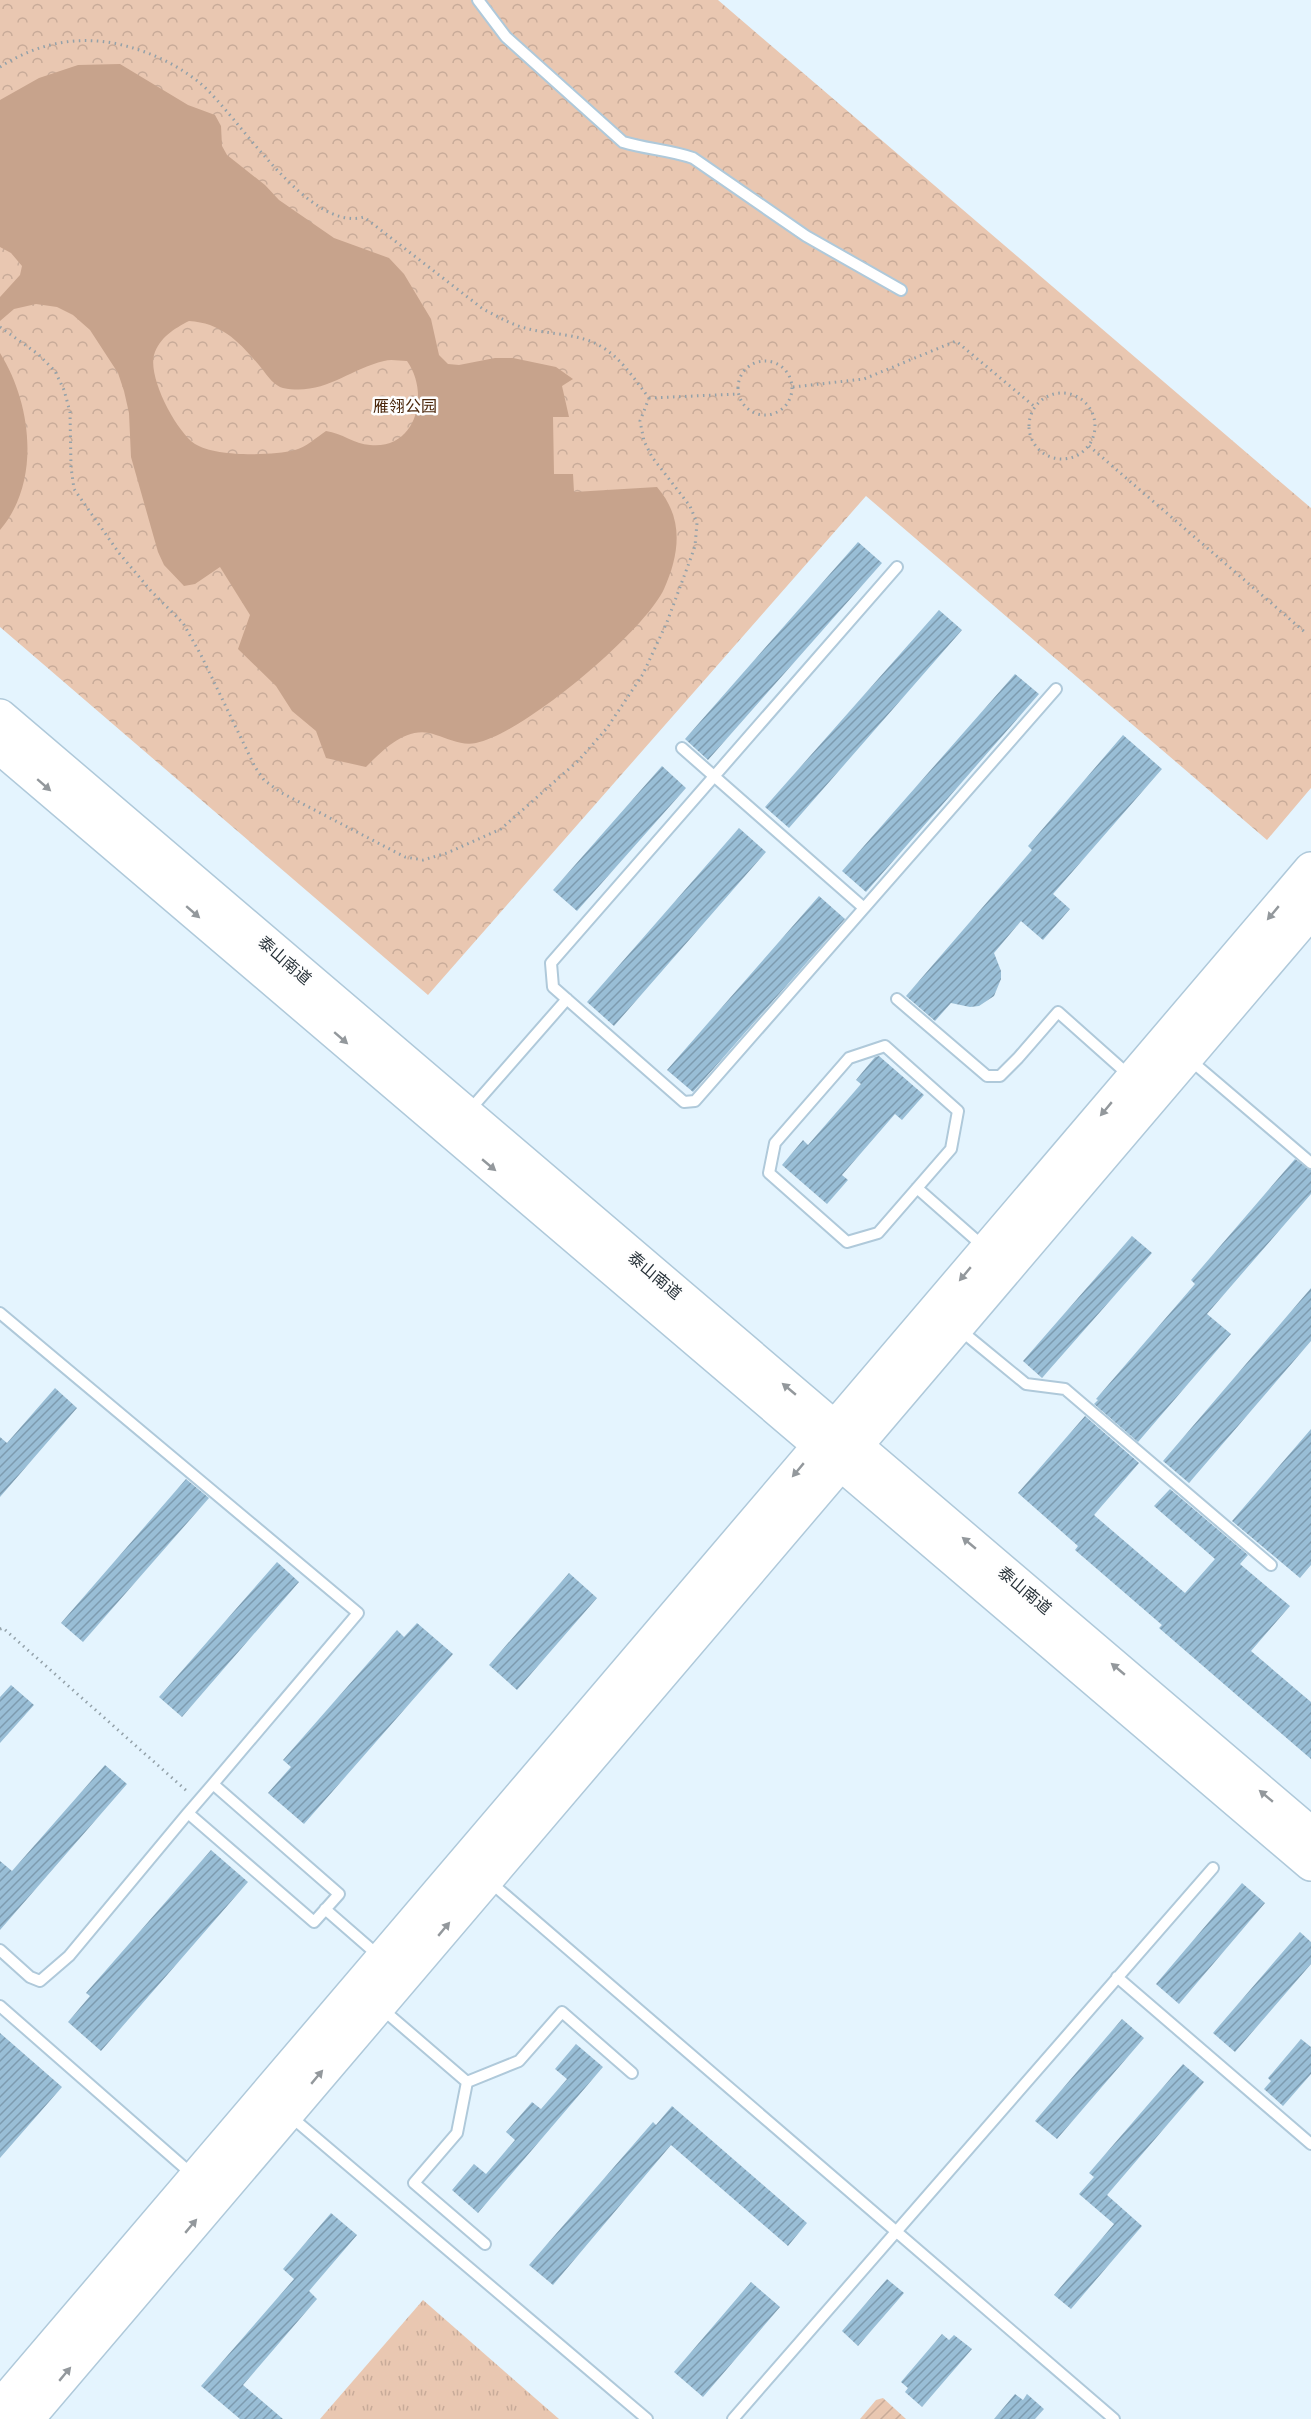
<svg xmlns="http://www.w3.org/2000/svg" width="1311" height="2419" font-family="'Titillium Web','Noto Sans SC',sans-serif">
  <style>
    .grass { fill: url(#grass-tufts) }
    .park { fill: url(#park-crowns) }
    .garden { fill: url(#garden-furrows) }
    .water { fill: #c7a38c; fill-rule: evenodd }
    .building { fill: url(#building-hatch) }
    .lines { fill: none; stroke-linecap: round; stroke-linejoin: round }
    .service-casing { stroke: #afc9da; stroke-width: 14 }
    .primary-casing { stroke: #afc9da; stroke-width: 36 }
    .path { stroke: #93a1a9; stroke-width: 3; stroke-dasharray: 1.5 4.5; stroke-linecap: butt }
    .service { stroke: #fff; stroke-width: 10 }
    .primary { stroke: #fff; stroke-width: 33 }
    .oneway { fill: #93989c }
    .labels { text-anchor: middle; stroke-width: 5; stroke-linejoin: round; paint-order: stroke }
    .park-label { font-size: 16px; fill: #4b270b; stroke: #fefefe }
    .street-label { font-size: 16px; fill: #273138; stroke: #fefefe }
  </style>
  <defs>
    <pattern id="grass-tufts" width="24" height="20" patternUnits="userSpaceOnUse" patternTransform="scale(1.5)"><rect width="24" height="20" fill="#e9c7b1"/><path d="M3 7l-1-3M5 7V3M7 7l1-3M15 17l-1-3M17 17v-4M19 17l1-3" fill="none" stroke="#c8ab99"/></pattern>
    <pattern id="park-crowns" width="20" height="18" patternUnits="userSpaceOnUse" patternTransform="scale(1.5)"><rect width="20" height="18" fill="#e9c7b1"/><path d="M2 6a3 3 0 1 1 6 0M12 15a3 3 0 1 1 6 0" fill="none" stroke="#c8ab99"/></pattern>
    <pattern id="garden-furrows" width="10" height="10" patternUnits="userSpaceOnUse" patternTransform="scale(1.5)"><rect width="10" height="10" fill="#e9c7b1"/><path d="M-1 1l2-2M0 10L10 0M9 11l2-2" fill="none" stroke="#c8ab99"/></pattern>
    <pattern id="building-hatch" width="6" height="6" patternUnits="userSpaceOnUse" patternTransform="scale(1.5)"><rect width="6" height="6" fill="#99bed6"/><path d="M-1 1l2-2M0 6l6-6M5 7l2-2" fill="none" stroke="#7d9baf"/></pattern>
  </defs>
  <rect width="100%" height="100%" fill="#e4f4fe"/>
  <path class="grass" d="M423,2300L559,2419H320Z"/>
  <path class="park" d="M0,0H718L1311,508V788L1267,840L866,496L428,995L0,627Z"/>
  <path class="garden" d="M883,2398L906,2419H860L876,2400Z"/>
  <path class="water" d="M120,64L188,105L215,115L221,126L222,146L227,155L265,185L279,200L334,238L389,258L404,274L431,319L439,355L448,364L459,365L495,358H513L556,367L573,379L562,386L569,417H553L554,474H573L574,492L657,487C684,518 680,553 664,589C644,632 523,734 476,743C462,746 449,739 436,735C408,724 384,749 366,767L326,758L316,731L292,711L276,686L238,649L250,615L220,567L195,584L184,586L164,565L158,552L131,457L129,413L124,391L118,373L90,330L73,315L57,307L36,304L14,309L0,321V297L20,275L22,266L11,253L0,247V100L39,78L78,65ZM189,321C224,323 242,345 263,370C268,377 275,386 283,388C324,396 347,370 384,361C391,359 399,361 407,361C430,393 417,450 370,445C354,444 342,433 326,431C317,437 305,448 295,450C271,456 216,457 195,444C176,431 148,378 154,355C159,338 175,328 189,321Z
    M0,353C32,404 41,482 0,530Z"/>
  <path class="building" d="M858,542L882,563L708,760L685,739Z
    M939,610L962,630L789,828L765,807Z
    M1015,674L1039,694L866,892L842,871Z
    M1123,735L1162,769L1053,894L1070,909L1043,940L1021,921L994,953L1001,971V979L994,996L979,1006L970,1007L951,1003L935,1021L906,996L1032,850L1028,846Z
    M662,766L686,788L577,911L553,890Z
    M739,828L766,852L614,1026L587,1002Z
    M819,896L845,919L693,1092L667,1070Z
    M879,1056L924,1095L902,1120L895,1114L842,1175L848,1180L827,1204L782,1165L803,1140L808,1145L861,1084L856,1080L875,1057Z
    M1295,1159L1311,1170V1194L1207,1314L1231,1334L1138,1442L1094,1404L1098,1400L1096,1399L1195,1284L1191,1280Z
    M1132,1236L1152,1253L1042,1378L1023,1361Z
    M1311,1288V1341L1189,1483L1163,1461Z
    M55,1388L77,1408L0,1497V1437L7,1443Z
    M1085,1416L1139,1463L1094,1515L1185,1593L1215,1559L1154,1506L1170,1489L1248,1555L1240,1564L1290,1606L1251,1651L1311,1702V1759L1159,1628L1162,1625L1075,1550L1078,1546L1018,1493Z
    M1311,1429V1565L1300,1578L1232,1521Z
    M186,1479L209,1498L83,1642L61,1623Z
    M277,1562L299,1582L182,1717L159,1697Z
    M569,1573L597,1598L517,1690L489,1665Z
    M417,1623L453,1654L304,1824L268,1793L291,1767L283,1760L397,1630L404,1637Z
    M11,1685L34,1705L0,1743V1697Z
    M105,1765L127,1784L0,1930V1861L12,1871Z
    M211,1850L248,1882L101,2051L68,2022L90,1996L86,1993Z
    M1242,1883L1265,1903L1179,2004L1156,1984Z
    M1300,1932L1311,1942V1964L1235,2052L1213,2033Z
    M1122,2019L1144,2038L1057,2139L1035,2121Z
    M0,2033L62,2087L0,2158Z
    M1301,2039L1311,2047V2074L1283,2106L1264,2089L1271,2081L1268,2078Z
    M576,2044L603,2067L478,2213L452,2190L474,2164L486,2174L515,2140L506,2132L532,2102L541,2109L567,2079L555,2069Z
    M1183,2064L1204,2082L1107,2195L1142,2226L1071,2309L1054,2295L1114,2224L1079,2194L1094,2177L1089,2173Z
    M672,2106L807,2223L788,2246L671,2145L553,2285L529,2265L653,2122L656,2125Z
    M331,2213L357,2235L309,2291L317,2299L243,2385L283,2419H240L201,2386L294,2279L283,2269Z
    M887,2279L904,2293L858,2346L842,2331Z
    M751,2282L780,2307L703,2397L674,2372Z
    M942,2334L949,2340L954,2335L972,2349L922,2407L905,2392L908,2388L901,2382Z
    M1015,2394L1023,2400L1027,2394L1044,2409L1035,2419H994Z"/>
  <g class="lines">
    <g class="service-casing">
      <path id="service" d="M478,0L506,37L623,142C646,149 670,150 693,158L806,236L901,290
        M897,567L551,963L553,987L684,1102L695,1101L1056,689
        M682,748L864,908
        M897,999L987,1076H1000L1018,1058L1058,1012L1131,1077
        M885,1046L958,1111L951,1149L878,1233L847,1242L769,1173L775,1143L849,1058Z
        M1189,1059L1311,1163
        M468,1112L567,999
        M917,1188L984,1247
        M0,1313L358,1613L213,1784
        M959,1329L1026,1384L1065,1389L1271,1565
        M213,1784L339,1894L314,1922L188,1813Z
        M489,1881L1114,2419
        M325,1909L379,1956
        M0,1950L30,1977L40,1981L69,1956L188,1813
        M1117,1977L1311,2144
        M0,2006L194,2176
        M381,2008L467,2082
        M289,2115L647,2419
        M485,2244L414,2183L457,2133L467,2082L519,2061L562,2012L632,2073
        M733,2419L1213,1868"/>
    </g>
    <g class="primary-casing">
      <path id="primary" d="M0,716L1311,1834
        M0,747L1311,1864
        M0,2407L1311,869
        M27,2419L1311,911"/>
    </g>
    <path class="path" d="M0,67C36,44 76,35 118,44C148,51 175,63 200,83C238,115 308,233 364,217L483,309C497,316 510,324 525,328C550,335 580,333 602,347C622,359 635,380 649,398
      M0,327L38,354L55,371L64,390L70,412L71,467L74,489L119,553L151,591L183,623L201,655L255,767L264,780L280,792L405,857L423,860L447,853L501,829L579,760L607,728L643,674L667,622L689,563L695,546L697,523L690,506L652,457L644,441L640,421L649,398
      M738 388a27 27 0 1 1 54 0a27 27 0 1 1-54 0Z
      M793,387L864,379L956,341L1035,407
      M1029 426a33 33 0 1 1 66 0a33 33 0 1 1-66 0Z
      M649,398L739,394
      M1089,446L1307,634
      M0,1629L3,1628L188,1792"/>
    <use href="#service" class="service"/>
    <use href="#primary" class="primary"/>
  </g>
  <defs><path id="oneway-solid" d="M-6-.8H1V-3.2L6.5 0L1 3.2V.8H-6Z" transform="scale(1.5)"/></defs>
  <g class="oneway">
    <use href="#oneway-solid" transform="translate(44 785) rotate(41)"/>
    <use href="#oneway-solid" transform="translate(193 912) rotate(41)"/>
    <use href="#oneway-solid" transform="translate(1273 913) rotate(130)"/>
    <use href="#oneway-solid" transform="translate(341 1038) rotate(41)"/>
    <use href="#oneway-solid" transform="translate(1106 1109) rotate(130)"/>
    <use href="#oneway-solid" transform="translate(489 1165) rotate(40)"/>
    <use href="#oneway-solid" transform="translate(965 1274) rotate(130)"/>
    <use href="#oneway-solid" transform="translate(789 1389) rotate(-140)"/>
    <use href="#oneway-solid" transform="translate(798 1470) rotate(130)"/>
    <use href="#oneway-solid" transform="translate(969 1543) rotate(-140)"/>
    <use href="#oneway-solid" transform="translate(1118 1669) rotate(-140)"/>
    <use href="#oneway-solid" transform="translate(1266 1796) rotate(-140)"/>
    <use href="#oneway-solid" transform="translate(444 1929) rotate(-50)"/>
    <use href="#oneway-solid" transform="translate(317 2077) rotate(-50)"/>
    <use href="#oneway-solid" transform="translate(191 2226) rotate(-50)"/>
    <use href="#oneway-solid" transform="translate(65 2374) rotate(-50)"/>
  </g>
  <g class="labels">
    <g class="park-label">
      <text x="405" y="412">雁翎公园</text>
    </g>
    <g class="street-label">
      <text transform="translate(285 960) rotate(41)" y="6">泰山南道</text>
      <text transform="translate(655 1275) rotate(40)" y="6">泰山南道</text>
      <text transform="translate(1025 1590) rotate(40)" y="6">泰山南道</text>
    </g>
  </g>
</svg>
